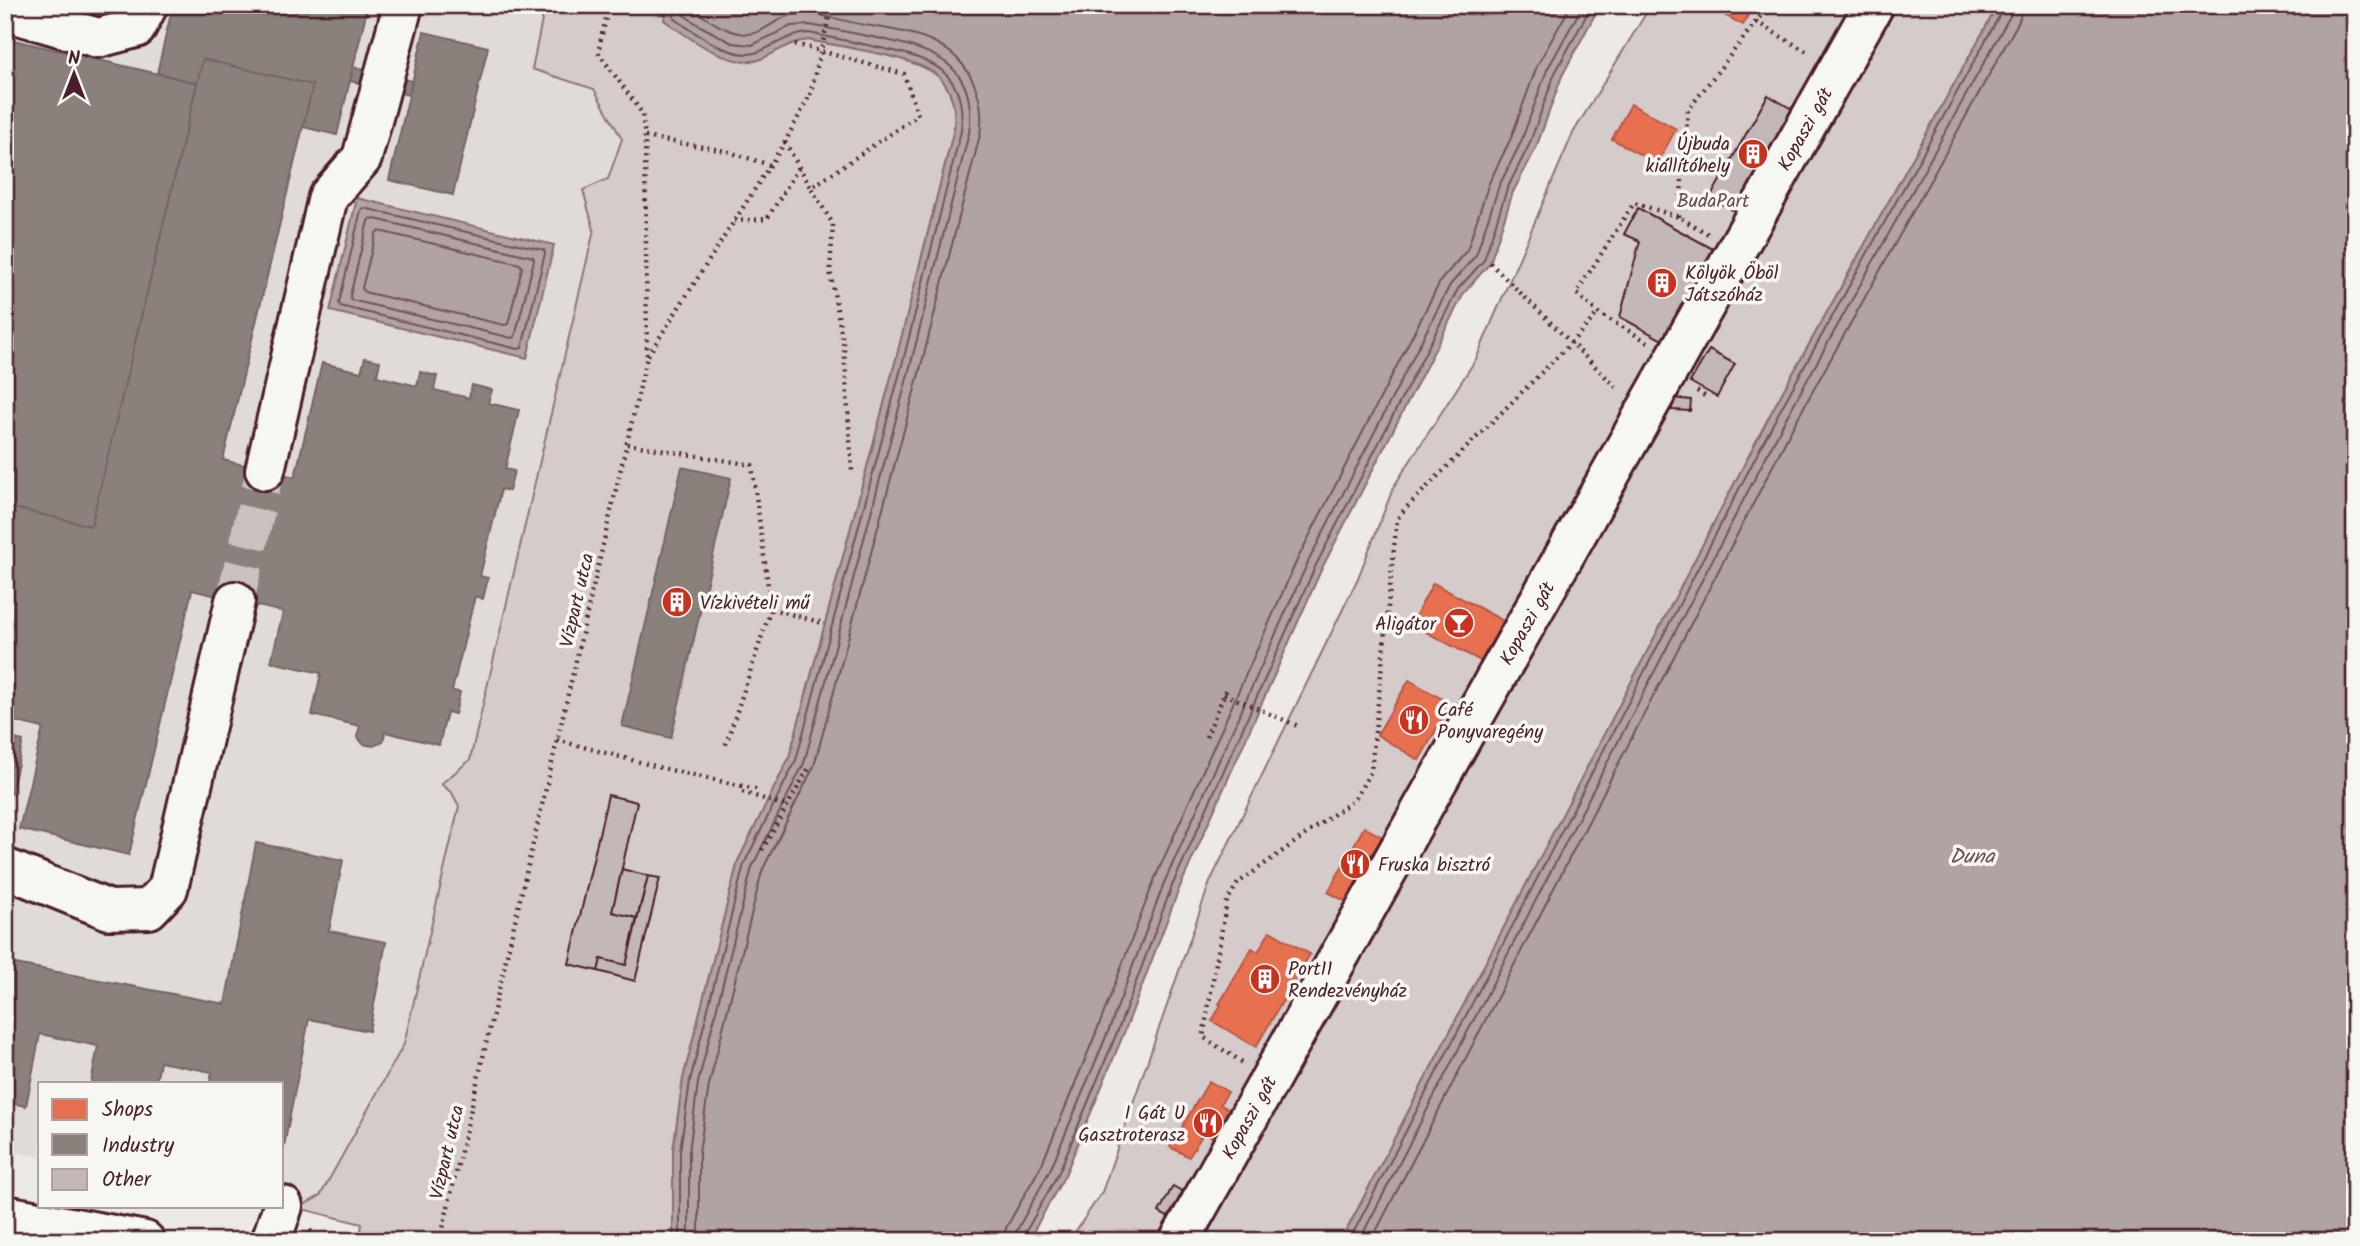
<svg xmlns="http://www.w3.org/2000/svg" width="2360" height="1246" font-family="Kalam,sans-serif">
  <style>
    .built { fill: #e0dad8 }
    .green { fill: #d4cbca; stroke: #8f757a; stroke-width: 2 }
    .water { fill: #b1a2a3; stroke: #886e73; stroke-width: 2 }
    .shops { fill: #e76f51; stroke: #b85746; stroke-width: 2 }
    .industry { fill: #8a817c; stroke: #776464; stroke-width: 2 }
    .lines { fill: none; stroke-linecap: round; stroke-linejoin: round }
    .shore { stroke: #73535b; stroke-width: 2 }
    .building { fill: #c4b7b7; stroke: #4a1f2b; stroke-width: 2 }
    .minor-tunnel { stroke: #ccc1c1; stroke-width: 38; stroke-dasharray: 38 19; stroke-linecap: butt }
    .minor-casing { stroke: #4a1f2b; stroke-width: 44 }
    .path { stroke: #4a1f2b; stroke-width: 4.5; stroke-dasharray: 2 5; stroke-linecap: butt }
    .minor { stroke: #f6f6f2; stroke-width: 38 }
    .path-bridge { stroke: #4a1f2b; stroke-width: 4.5; stroke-dasharray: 2 5; stroke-linecap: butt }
    .labels { text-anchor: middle; stroke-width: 7; stroke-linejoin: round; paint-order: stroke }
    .street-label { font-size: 19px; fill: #4a1f2b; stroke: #f6f6f2 }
    .poi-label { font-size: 19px; fill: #4a1f2b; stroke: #f6f6f2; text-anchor: start }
    .park-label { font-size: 19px; fill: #6c4a53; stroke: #f6f6f2 }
    .water-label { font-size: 21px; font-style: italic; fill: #6e4d55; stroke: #f6f6f2 }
  </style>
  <rect width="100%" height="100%" fill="#ece9e6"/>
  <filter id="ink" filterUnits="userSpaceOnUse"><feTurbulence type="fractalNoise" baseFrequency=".0143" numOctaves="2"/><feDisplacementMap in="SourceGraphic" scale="14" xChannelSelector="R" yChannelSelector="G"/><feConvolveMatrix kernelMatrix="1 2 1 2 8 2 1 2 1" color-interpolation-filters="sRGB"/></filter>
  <g filter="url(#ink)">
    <path class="built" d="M5,5H545L532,69L595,89L622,139L608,179L583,190L595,230L470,760L441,784L452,793L459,806L404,1044L320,1196L298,1208L282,1205V1083H40V1157L5,1150Z"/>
    <path class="green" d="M545,5H668L664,20L756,61L796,41L809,40C840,47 919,56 940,78C953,91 956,111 954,129L896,359L789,758L738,861L683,1079L673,1151V1241H359L362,1224L298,1208L320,1196L404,1044L459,806L452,793L441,784L470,760L594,230L583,190L608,179L622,139L594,89L532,69Z
      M1651,5H1998L1772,411L1341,1241H1069L1102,1192L1210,882L1358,578L1394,486L1476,359L1573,133Z"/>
    <path class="water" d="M668,5H1600L1562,76L1536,148L1513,192L1490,263L1464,293L1322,568L1179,889L1124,1033L1065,1175L1028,1241H673V1151L683,1079L738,861L789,758L896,359L954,129C956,111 953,91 940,78C919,56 840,47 809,40C789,41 776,54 758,60C730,69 686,36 664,20Z
      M1998,5H2355V1241H1341L1772,411Z
      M357,198L554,245L527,358L330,311Z"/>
    <path class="shops" d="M1706,5H1753L1743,25Z
      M1631,104L1676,129L1657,164L1612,139Z
      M1433,583L1507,623L1486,664L1411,624Z
      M1409,680L1451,704L1419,760L1377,735Z
      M1364,827L1382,837L1345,901L1328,892Z
      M1270,931L1310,954L1256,1047L1212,1021L1221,1005L1219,1004L1252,948L1258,952Z
      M1209,1081L1228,1092L1220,1104L1236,1114L1220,1142L1204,1132L1189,1157L1170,1147Z"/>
    <path class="industry" d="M173,5H368L337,135L303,127L313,85L203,59L197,83L157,73Z
      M424,32L488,47L453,195L389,180Z
      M5,38L197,83L91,526L5,506Z
      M203,59L313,85L223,460L295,477L322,363L361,372L365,358L380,361L377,376L417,386L420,372L437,376L434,390L469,398L472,385L492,390L488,403L519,410L505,469L514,471L509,491L501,489L480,576L488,578L483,599L475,596L452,691L460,692L455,714L447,712L439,745L385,732L383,742L373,746L363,744L357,736L360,726L312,715L321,673L271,662L283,612L192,590L129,855L19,829L43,728L5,719V506L91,526Z
      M353,67L412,81L409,95L350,81Z
      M682,467L731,478L671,738L622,726Z
      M5,737L23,741L11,794L5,793Z
      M256,843L343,860L329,931L386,942L369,1031L309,1019L282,1156V1083H210L212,1072L160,1062L156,1083H91L98,1046L40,1034L26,1106L5,1102V962L225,1004Z"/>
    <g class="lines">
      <path class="shore" d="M675,5L674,18C693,32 734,62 758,52C776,45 789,34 809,33C830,37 851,42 872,46C924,57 968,66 961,131L903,361L796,760L744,864L690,1081L680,1151V1241
        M683,5L684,15L697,24L732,43L752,45L791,26L809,25C830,28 851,33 873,37C929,49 979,61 969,133L911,363L804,763L752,867L698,1083L689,1152V1241
        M694,5L695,10C708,20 730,34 748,34C763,34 776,18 792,15C814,11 839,20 860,24C884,29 912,31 934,42C970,60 986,96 980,135L921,366L814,766L762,871L709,1085L699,1153V1241
        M364,208L544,250L545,253L522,348L518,349L340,306L339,303L361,210Z
        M371,218L533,257L534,260L515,337L512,338L351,300L350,296L368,221Z
        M379,231L520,264L522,268L508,324L504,325L364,292L362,288L376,233Z
        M1004,1241L1006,1228L1042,1164L1100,1023L1155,878L1298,558L1441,280L1467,250L1489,183L1511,138L1537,66L1571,5
        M1014,1241L1017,1230L1051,1168L1110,1027L1164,883L1308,562L1450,285L1476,255L1499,186L1521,142L1547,70L1583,5
        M1023,1241L1024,1235L1059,1172L1118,1030L1172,886L1316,565L1458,289L1484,260L1507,189L1529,145L1555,73L1592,5
        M1349,1241L1778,414L2002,11L2003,5
        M1359,1241L1786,418L2010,16L2012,5
        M1371,1241L1795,423L2019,21L2023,5"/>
    </g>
    <path class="building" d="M1768,95L1795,111L1738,213L1710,198Z
      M1638,208L1713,249L1664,341L1620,317L1640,241L1624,234Z
      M1709,350L1735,364L1717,397L1690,382Z
      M1672,398L1691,400L1690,411L1672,410Z
      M608,795L637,802L612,912L637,918L626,965L601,959L598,971L569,964Z
      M622,869L648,876L637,918L612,912Z
      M648,876L660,878L635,981L598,971L601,959L626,965Z
      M1173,1186L1194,1198L1180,1224L1159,1212Z"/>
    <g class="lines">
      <path class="minor-tunnel" d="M235,601L265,470"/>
      <g class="minor-casing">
        <g id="minor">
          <path d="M5,11L98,38L136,28L148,5"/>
          <path d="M265,470L328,197L362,158L403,5"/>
          <path d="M5,868L109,910L149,909L168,889L235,601"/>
          <path d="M5,1215L145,1241"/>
          <path d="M271,1241L283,1206"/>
          <path id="s1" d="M1179,1241L1874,5"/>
        </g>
      </g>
      <path class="path" d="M609,5L598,52L642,113L645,137L647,356
        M1756,22L1809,53
        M795,44L904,74L918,115L811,188L833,224L830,271L844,348L852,471
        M645,137L726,151L770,165
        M785,142L811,188
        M1679,217L1688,110L1769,5
        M734,221L767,219L799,167
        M1490,263L1619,390
        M1648,342L1598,313L1576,293L1634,203L1679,217L1708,234
        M1697,391L1706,397
        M627,444L752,465L771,609L725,747
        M771,609L823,623
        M1224,694L1298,726
        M1206,737L1226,690
        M557,740L662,768L760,790
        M742,792L786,806
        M762,850L809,768
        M1242,1062L1203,1037L1227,901L1238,883L1355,799L1371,771L1397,519L1405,509L1571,343L1598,313
        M310,1230L317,1241
        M440,1241L647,357L785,142L810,95"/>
      <use href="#minor" class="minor"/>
      <path class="path-bridge" d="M810,95L832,5"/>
    </g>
  </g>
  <defs>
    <g id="building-disc" transform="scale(1.575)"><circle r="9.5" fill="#c8321e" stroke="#f6f6f2"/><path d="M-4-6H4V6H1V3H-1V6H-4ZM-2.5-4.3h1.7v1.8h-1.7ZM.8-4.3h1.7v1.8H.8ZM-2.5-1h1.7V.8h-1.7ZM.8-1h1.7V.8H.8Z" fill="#fff"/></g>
    <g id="bar-disc" transform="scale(1.575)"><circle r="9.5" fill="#c8321e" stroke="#f6f6f2"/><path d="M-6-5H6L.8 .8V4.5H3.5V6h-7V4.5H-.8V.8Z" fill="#fff"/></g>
    <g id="restaurant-disc" transform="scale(1.575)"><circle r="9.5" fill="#c8321e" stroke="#f6f6f2"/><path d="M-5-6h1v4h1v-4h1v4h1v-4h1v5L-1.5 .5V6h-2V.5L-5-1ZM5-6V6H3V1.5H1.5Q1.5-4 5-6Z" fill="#fff"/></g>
  </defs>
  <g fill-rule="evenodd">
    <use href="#building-disc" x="1753" y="154"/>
    <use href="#building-disc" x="1662" y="283"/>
    <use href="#building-disc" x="677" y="602"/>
    <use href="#bar-disc" x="1459" y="623"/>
    <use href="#restaurant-disc" x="1414" y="720"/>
    <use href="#restaurant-disc" x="1355" y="864"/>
    <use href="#building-disc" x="1265" y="979"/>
    <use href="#restaurant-disc" x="1208" y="1123"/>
  </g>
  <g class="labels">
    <g class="street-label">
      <text dy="7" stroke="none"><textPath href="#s1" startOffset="1276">Kopaszi gát</textPath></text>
      <text transform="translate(576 600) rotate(-77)" y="7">Vízpart utca</text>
      <text dy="7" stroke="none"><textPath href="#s1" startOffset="709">Kopaszi gát</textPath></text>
      <text dy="7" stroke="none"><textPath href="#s1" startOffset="142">Kopaszi gát</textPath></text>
      <text transform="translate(446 1152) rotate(-77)" y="7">Vízpart utca</text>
    </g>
    <g class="poi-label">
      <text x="1730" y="150" text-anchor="end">Újbuda<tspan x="1730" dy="22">kiállítóhely</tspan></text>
      <text x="1685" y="279">Kölyök Öböl<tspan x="1685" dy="22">Játszóház</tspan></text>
      <text x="700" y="609">Vízkivételi mű</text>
      <text x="1436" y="630" text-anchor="end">Aligátor</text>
      <text x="1437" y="716">Café<tspan x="1437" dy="22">Ponyvaregény</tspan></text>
      <text x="1378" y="871">Fruska bisztró</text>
      <text x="1288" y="975">Port11<tspan x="1288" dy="22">Rendezvényház</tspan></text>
      <text x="1185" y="1119" text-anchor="end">I Gát U<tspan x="1185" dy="22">Gasztroterasz</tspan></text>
    </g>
    <g class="park-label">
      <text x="1713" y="207">BudaPart</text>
    </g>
    <g class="water-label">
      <text x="1972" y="863">Duna</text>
    </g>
  </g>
  <rect width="2360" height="1246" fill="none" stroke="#f6f6f2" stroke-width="28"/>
  <rect x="14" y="14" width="2332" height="1218" fill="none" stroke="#4a1f2b" stroke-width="2.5" filter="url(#ink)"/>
  <rect x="38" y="1082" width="245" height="126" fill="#f6f6f2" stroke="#b1a0a2" stroke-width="2"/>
  <rect x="52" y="1099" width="35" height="21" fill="#e76f51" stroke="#b1a0a2" stroke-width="2"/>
  <text x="102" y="1116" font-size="21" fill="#4a1f2b">Shops</text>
  <rect x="52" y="1134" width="35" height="21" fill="#8a817c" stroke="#b1a0a2" stroke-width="2"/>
  <text x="102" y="1152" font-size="21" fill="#4a1f2b">Industry</text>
  <rect x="52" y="1169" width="35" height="21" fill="#c4b7b7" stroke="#b1a0a2" stroke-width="2"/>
  <text x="102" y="1186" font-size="21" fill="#4a1f2b">Other</text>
  <g transform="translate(74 74)" stroke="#f6f6f2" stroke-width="5" paint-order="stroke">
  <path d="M0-5L12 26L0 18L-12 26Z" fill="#4a1f2b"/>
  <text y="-10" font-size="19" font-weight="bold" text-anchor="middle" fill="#4a1f2b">N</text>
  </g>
</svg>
